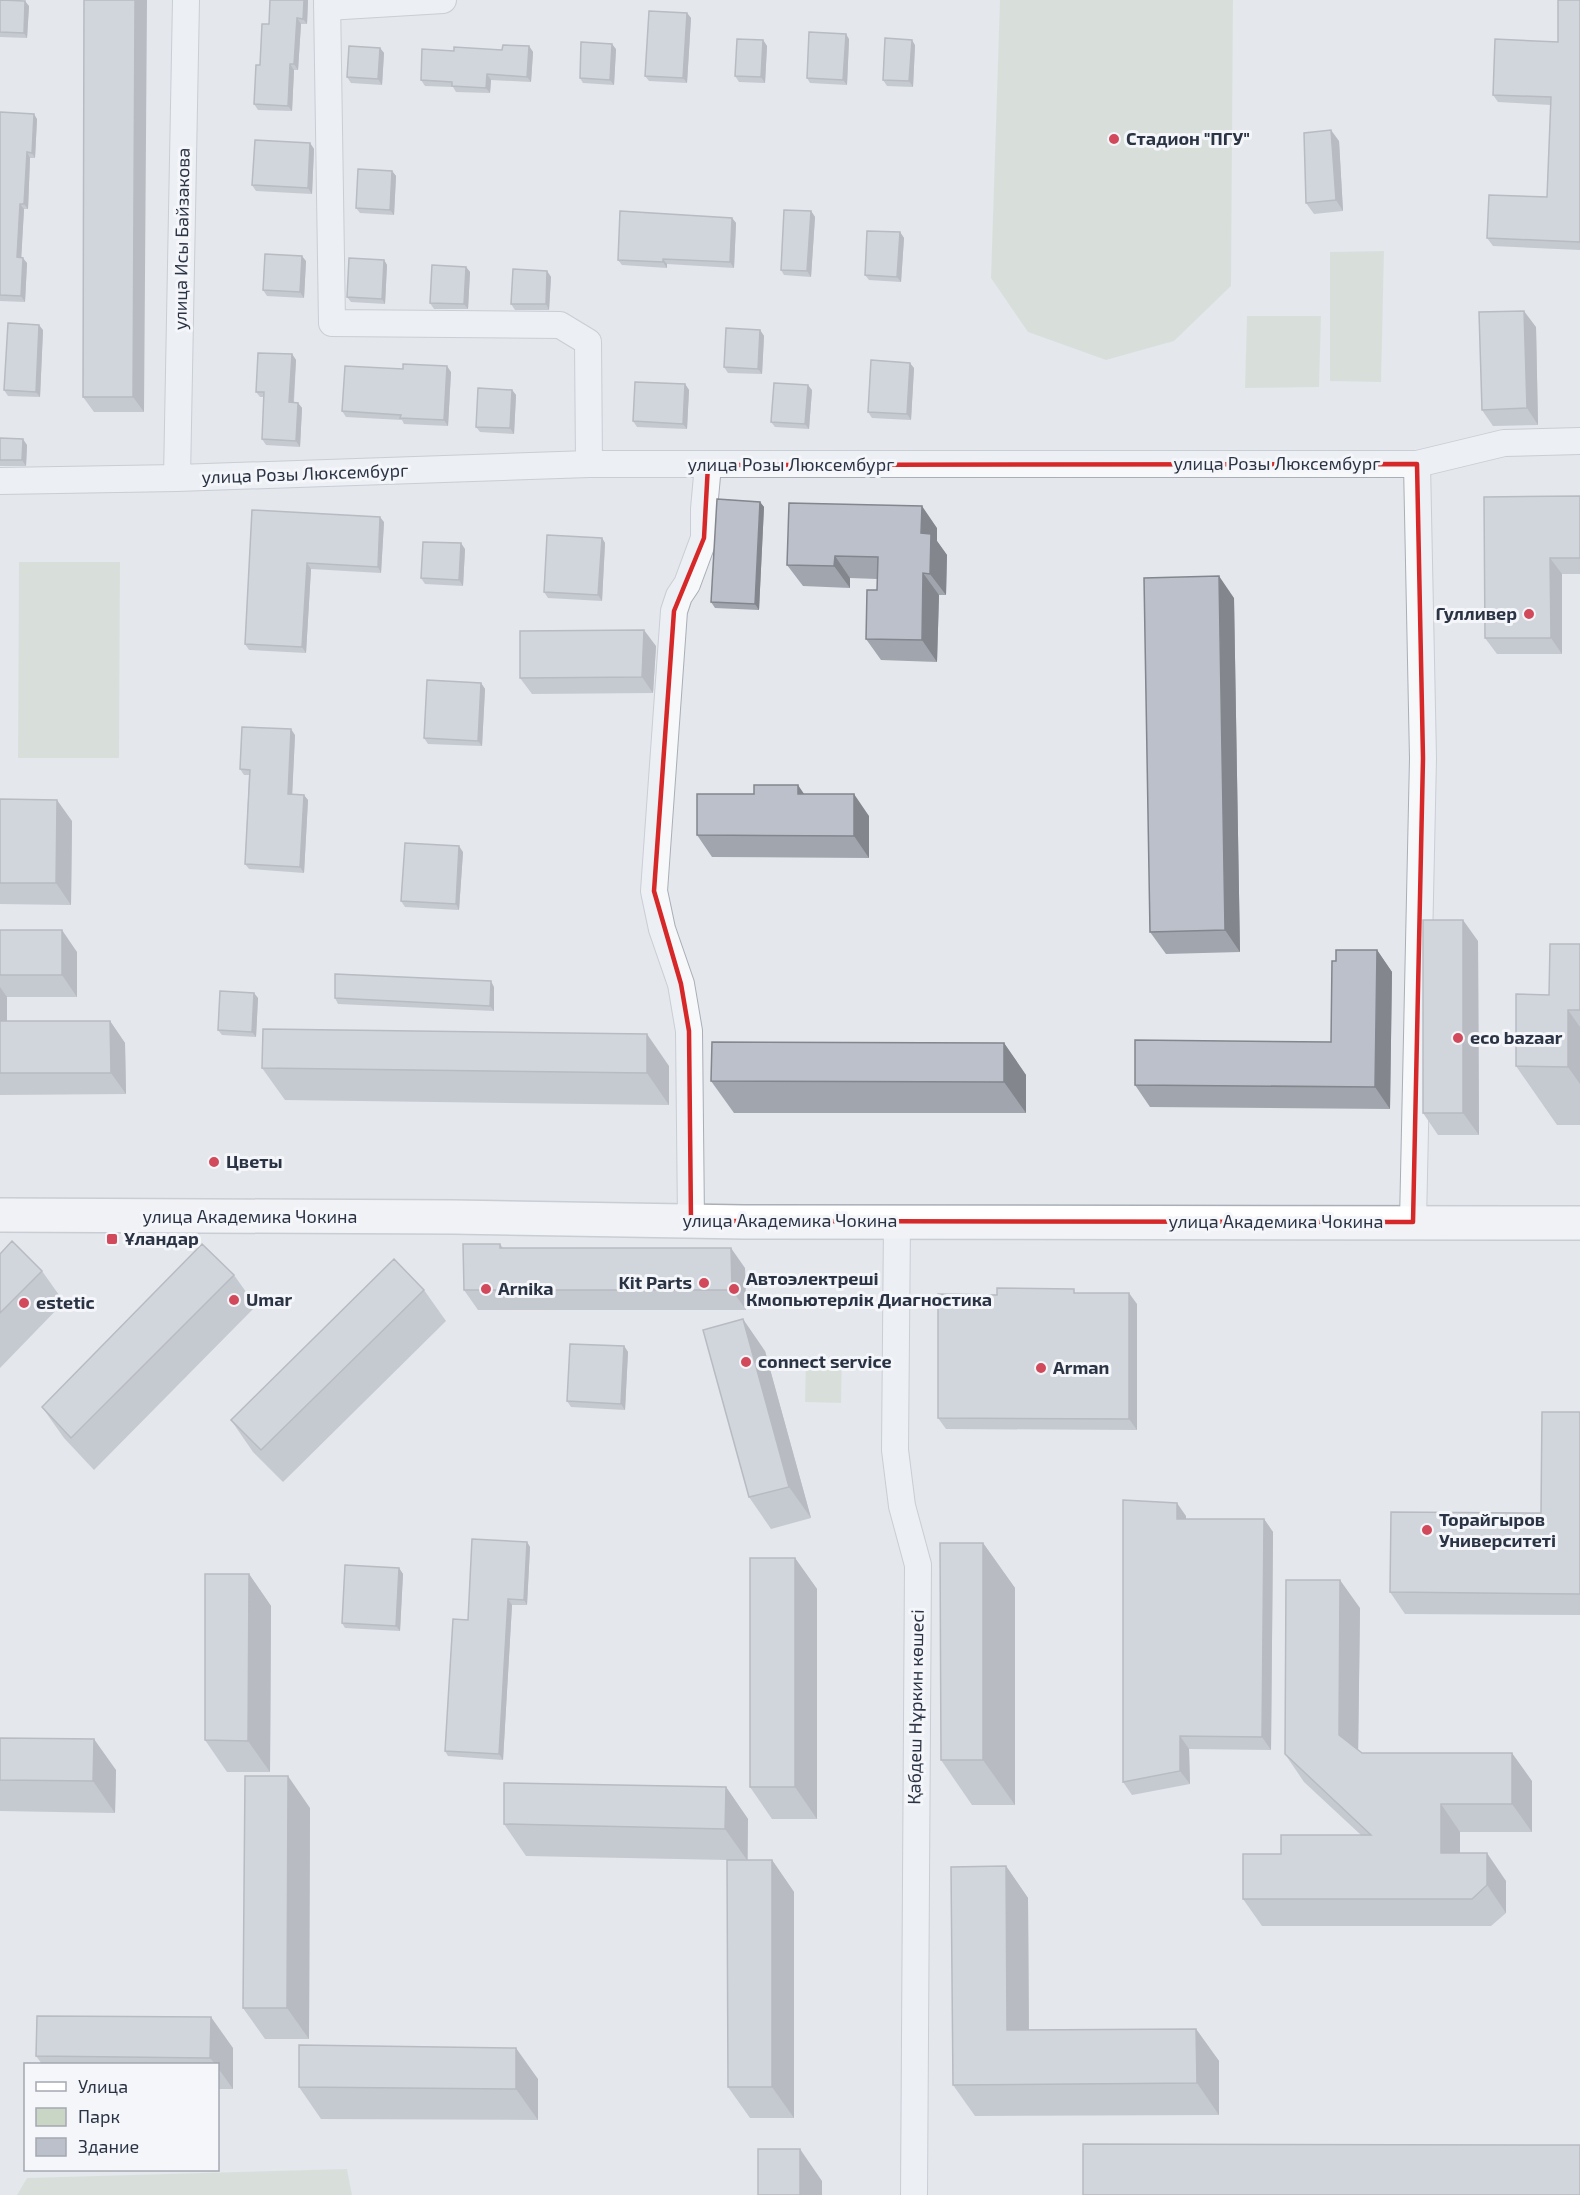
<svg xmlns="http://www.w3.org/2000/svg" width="1580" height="2195" font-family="'Exo 2',sans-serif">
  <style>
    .green { fill: #c9d6c5 }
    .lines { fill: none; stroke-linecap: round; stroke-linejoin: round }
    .street-casing { stroke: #a9aeb7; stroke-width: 28 }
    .secondary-casing { stroke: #a9aeb7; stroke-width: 36 }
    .street { stroke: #f7f8fa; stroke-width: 26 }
    .secondary { stroke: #fff; stroke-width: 33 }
    .wall { fill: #a1a5ae }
    .shaded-wall { fill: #83868d }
    .building { fill: #bbc0ca; stroke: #83868d; stroke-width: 1.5 }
    .marked { fill: none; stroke: #d62828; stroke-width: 4.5; stroke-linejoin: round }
    .poi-dot { fill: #d1495b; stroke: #f4f6f9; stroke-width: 2 }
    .labels { text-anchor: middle; stroke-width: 6; stroke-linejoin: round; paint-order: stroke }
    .poi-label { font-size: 18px; font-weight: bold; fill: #2b3445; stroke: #f4f6f9; text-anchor: start }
    .street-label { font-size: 18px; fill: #2b3445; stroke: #f4f6f9 }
  </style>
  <rect width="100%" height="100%" fill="#e4e7ec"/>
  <path class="green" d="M1000,0H1233L1231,286L1174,341L1106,360L1028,332L991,278Z
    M1384,251L1381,382L1330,381V252Z
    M1247,316H1321L1319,387L1245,388Z
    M19,562H120L119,758H18Z
    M806,1357L842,1358L841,1403L805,1402Z
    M347,2169L352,2195H17L27,2178Z"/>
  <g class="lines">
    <g class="street-casing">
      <path id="street" d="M327,0L332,323L560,325L588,342L589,464
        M327,7L443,0
        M177,478L186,0
        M0,481L177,478L589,464H1417L1504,443L1580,441
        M691,1221L689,1031L681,984L662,929L654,891L674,611L679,596L687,584L704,538V509L708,465
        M897,1222L895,1450L902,1506L918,1565L914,2195
        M1413,1222L1423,758L1417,464"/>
    </g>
    <g class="secondary-casing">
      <path id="secondary" d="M0,1215L454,1217L744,1222L1580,1223"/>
    </g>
    <use href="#street" class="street"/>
    <use href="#secondary" class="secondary"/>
  </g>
  <path class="wall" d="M0,0L29,6L27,38L0,37Z
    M84,0L144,412H94L83,397Z
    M308,0L307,24H301L298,70H294L292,111L258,110L254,104L260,65L269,24Z
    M1580,0V250L1493,246L1487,238L1547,197L1551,105L1498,102L1493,95L1558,42Z
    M687,13L691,18L687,83L649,81L645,76Z
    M849,39L847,85L810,83L807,78Z
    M763,40L767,46L765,83L739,82L735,76Z
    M915,45L913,87L887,86L883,80Z
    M529,46L533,52L531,82L491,80L490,93L456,92L453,87L425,86L421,80L454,51L502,50Z
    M380,48L384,53L382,85L351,83L347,77Z
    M616,49L614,85L583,83L580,78Z
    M0,112L37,119L35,158H30L28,209H24L21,258L27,263L25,302L0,301Z
    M1339,141L1343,211L1314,214L1306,203Z
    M310,143L314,149L312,194L256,191L252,185Z
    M392,171L396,176L394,215L360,213L356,208Z
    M811,211L815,217L811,277L784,275L781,270Z
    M732,218L736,223L734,268L667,264V268L622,265L618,260Z
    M900,232L904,238L901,282L869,280L865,275Z
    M384,260L387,265L385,304L351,302L347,297Z
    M306,261L304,298L267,296L263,290Z
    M466,267L470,272L468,309H434L430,303Z
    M547,271L551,277L549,310H515L511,304Z
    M1536,327L1538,425L1493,426L1482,410Z
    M43,330L40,397L8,396L4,390Z
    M760,330L764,336L762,374L728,373L724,367Z
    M292,354L296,360L294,402L298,403L302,408L300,447L266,445L262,439L264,397H260L256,392Z
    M914,368L911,420L872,418L868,412Z
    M451,372L448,426L404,424L402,420L346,417L342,411Z
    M685,384L689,390L687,429L637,427L633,421Z
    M512,390L516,395L514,434L480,432L476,427Z
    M812,390L809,429L775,427L771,422Z
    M0,438L27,445L26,466H0Z
    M1580,496V574H1562V654H1497L1485,638Z
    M760,502L764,507L759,610L715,608L711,602Z
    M252,510L384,522L381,573L311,569L306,653L249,650L245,644Z
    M937,528V541L947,555L946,595H939L937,662L881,660L866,639L877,590V579L850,578V588L803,586L787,565Z
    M602,538L605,543L602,601L548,598L544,592Z
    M465,549L463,586L425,584L421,578Z
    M1234,598L1240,952L1166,954L1150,932Z
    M656,646L653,693L532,694L520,678Z
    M481,683L485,689L482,746L428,744L424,738Z
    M295,735L292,794L308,800L304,873L249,869L245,864L249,775H244L240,769Z
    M804,794L869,816V858L712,857L697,835Z
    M0,799L72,821L71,905L0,904Z
    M463,852L459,910L405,907L401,901Z
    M0,930L77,952V997H7V1021H110L125,1043L126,1094L0,1095Z
    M1478,941L1479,1135H1438L1423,1113Z
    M1580,944V1125H1557L1516,1066Z
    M1377,950L1392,972L1390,1109L1150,1107L1135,1085L1331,1042L1336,961Z
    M494,987V1011L338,1004L335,998Z
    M258,998L256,1037L222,1035L218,1030Z
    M1004,1043L1026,1075V1113H734L711,1081Z
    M669,1066V1105L285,1100L262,1068Z
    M500,1244L503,1248L745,1268L746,1310H478L464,1290Z
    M0,1254L42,1271L64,1302L0,1368Z
    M234,1275L256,1306L94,1470L64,1438L42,1407Z
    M424,1290L446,1321L283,1482L253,1452L231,1420Z
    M1077,1293L1137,1304V1430L946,1429L938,1418Z
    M624,1346L628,1352L625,1410L571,1407L567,1401Z
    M765,1351L811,1518L771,1529L749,1497Z
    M1580,1412V1615L1405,1614L1390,1592L1541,1513Z
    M1186,1516V1519H1264L1273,1532L1271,1750L1189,1749L1190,1784L1132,1795L1123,1782Z
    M527,1542L530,1547L527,1605H512L503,1760L448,1756L445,1751L468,1620Z
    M983,1543L1015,1588V1805H972L941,1760Z
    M795,1558L817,1589V1819H772L750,1787Z
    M399,1568L403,1574L400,1631L345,1628L342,1623Z
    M249,1574L271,1606L270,1772H227L205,1740Z
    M1360,1608L1358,1750L1362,1753L1532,1781V1832H1460V1853L1506,1881V1913L1491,1926H1262L1243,1899L1361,1835L1304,1782L1285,1754Z
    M0,1738L116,1770L115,1813L0,1811Z
    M726,1787L748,1819V1860H772L794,1892V2118H750L728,2087V1860L526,1856L504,1824Z
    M310,1808L309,2039H265L243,2008Z
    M1006,1866L1028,1898L1029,2030L1196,2029L1219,2061V2115L975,2116L953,2085Z
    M233,2048V2089H218V2064H42L36,2056Z
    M538,2079V2120L321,2119L299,2087Z"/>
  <path class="shaded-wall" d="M135,0H147L144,412L133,397Z
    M304,0H308L307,24L303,19Z
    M25,1L29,6L27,38L24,33Z
    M687,13L691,18L687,83L683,78Z
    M297,18L301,24L298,70L294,64Z
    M846,34L849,39L847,85L843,80Z
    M763,40L767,46L765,83L761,77Z
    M912,40L915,45L913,87L909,81Z
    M612,44L616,49L614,85L610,80Z
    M529,46L533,52L531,82L527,77Z
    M380,48L384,53L382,85L378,79Z
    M290,64L294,70L292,111L288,106Z
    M487,74L491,80L490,93L486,88Z
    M34,114L37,119L35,158L32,153Z
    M1331,130L1339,141L1343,211L1336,200Z
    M310,143L314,149L312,194L308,188Z
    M27,152L30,158L28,209L24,204Z
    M392,171L396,176L394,215L390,210Z
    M20,204L24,209L21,263L17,257Z
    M811,211L815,217L811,277L807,271Z
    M732,218L736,223L734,268L730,262Z
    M900,232L904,238L901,282L897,277Z
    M302,256L306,261L304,298L300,292Z
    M23,258L27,263L25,302L21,296Z
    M663,259L667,264V268L663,262Z
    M384,260L387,265L385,304L382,299Z
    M466,267L470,272L468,309L464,304Z
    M547,271L551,277L549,310L546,304Z
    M1524,311L1536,327L1538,425L1527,408Z
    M39,325L43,330L40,397L36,392Z
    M760,330L764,336L762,374L758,369Z
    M292,354L296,360L293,408L289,402Z
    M910,363L914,368L911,420L907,414Z
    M447,366L451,372L448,426L444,420Z
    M685,384L689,390L687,429L683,424Z
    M808,385L812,390L809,429L805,424Z
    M512,390L516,395L514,434L510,428Z
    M298,403L302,408L300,447L296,441Z
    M23,439L27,445L26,466L22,460Z
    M760,502L764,507L759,610L755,604Z
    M922,506L937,528V541L947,555L946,595L930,574L921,533Z
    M380,517L384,522L381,573L378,567Z
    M602,538L605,543L602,601L598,595Z
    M461,543L465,549L463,586L459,580Z
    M835,556L850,578V588L834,566Z
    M1550,558L1562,574V654L1551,638Z
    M307,563L311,569L306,653L302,647Z
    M923,573L939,595L937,662L922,640Z
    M1219,576L1234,598L1240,952L1225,930Z
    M644,630L656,646L653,693L642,677Z
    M481,683L485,689L482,746L478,741Z
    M291,729L295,735L292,799L288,794Z
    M798,785L813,807L798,794Z
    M854,794L869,816V858L854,836Z
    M304,795L308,800L304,873L300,867Z
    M57,800L72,821L71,905L56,883Z
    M459,846L463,852L459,910L456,904Z
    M1463,920L1478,941L1479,1135L1463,1113Z
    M62,930L77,952V997L62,975Z
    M1377,950L1392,972L1390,1109L1375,1087Z
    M491,981L494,987V1011L490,1006Z
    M0,987L7,997V1043L0,1033Z
    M254,993L258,998L256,1037L252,1032Z
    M1568,1010L1580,1027V1084L1568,1067Z
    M110,1021L125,1043L126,1094L111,1073Z
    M647,1034L669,1066V1105L647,1073Z
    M1004,1043L1026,1075V1113L1004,1082Z
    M731,1248L745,1268L746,1310L732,1290Z
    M1129,1293L1137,1304V1430L1129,1419Z
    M743,1319L765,1351L811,1518L789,1487Z
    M624,1346L628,1352L625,1410L621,1404Z
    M1177,1503L1186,1516V1532L1177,1519Z
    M1264,1519L1273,1532L1271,1750L1262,1737Z
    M527,1542L530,1547L527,1605L524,1600Z
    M983,1543L1015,1588V1805L983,1760Z
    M795,1558L817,1589V1819L795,1787Z
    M399,1568L403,1574L400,1631L396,1626Z
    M249,1574L271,1606L270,1772L248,1741Z
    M1340,1580L1360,1608L1358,1763L1339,1735Z
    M508,1599L512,1605L503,1760L499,1754Z
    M1180,1736L1189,1749L1190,1784L1180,1771Z
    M94,1739L116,1770L115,1813L93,1781Z
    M1512,1753L1532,1781V1832L1512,1804Z
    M288,1776L310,1808L309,2039L287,2008Z
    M726,1787L748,1819L747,1860L725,1829Z
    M1441,1804L1460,1832V1880L1441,1853Z
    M1487,1853L1506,1881V1913L1487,1885Z
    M772,1860L794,1892V2118L772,2087Z
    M1006,1866L1028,1898L1029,2062L1007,2030Z
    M211,2017L233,2048V2089L218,2068V2064H215L210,2058Z
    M1196,2029L1219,2061V2115L1197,2083Z
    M516,2048L538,2079V2120L516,2089Z
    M800,2149L822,2181V2195H800Z"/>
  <path class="building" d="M0,0L25,1L24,33L0,32Z
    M84,0H135L133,397H83Z
    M270,0H304L303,19L297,18L294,64H290L288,106L254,104L256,65H260L262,24H269Z
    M1558,0H1580V242L1487,238L1489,195L1547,197L1551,97L1493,95L1495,39L1558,42Z
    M649,11L687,13L683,78L645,76Z
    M809,32L846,34L843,80L807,78Z
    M885,38L912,40L909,81L883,80Z
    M737,39L763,40L761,77L735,76Z
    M581,42L612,44L610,80L580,78Z
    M503,45L529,46L527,77L487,74L486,88L452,86V82L421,80L422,49L454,51V47L502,50Z
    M349,46L380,48L378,79L347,77Z
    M0,112L34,114L32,153L27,152L24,204H20L17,257L23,258L21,296L0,295Z
    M1331,130L1336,200L1306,203L1304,133Z
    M255,140L310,143L308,188L252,185Z
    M358,169L392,171L390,210L356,208Z
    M784,210L811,211L807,271L781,270Z
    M620,211L732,218L730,262L663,259V262L618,260Z
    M867,231L900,232L897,277L865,275Z
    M265,254L302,256L300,292L263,290Z
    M349,258L384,260L382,299L347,297Z
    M432,265L466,267L464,304L430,303Z
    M513,269L547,271L546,304H511Z
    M1524,311L1527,408L1482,410L1479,312Z
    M8,323L39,325L36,392L4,390Z
    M726,328L760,330L758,369L724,367Z
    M258,353L292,354L289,402L298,403L296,441L262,439L264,392H256Z
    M871,360L910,363L907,414L868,412Z
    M403,364L447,366L444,420L400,418L401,415L342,411L345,366L403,369Z
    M635,382L685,384L683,424L633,421Z
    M774,383L808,385L805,424L771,422Z
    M478,388L512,390L510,428L476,427Z
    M0,438L23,439L22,460H0Z
    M1580,496V558H1550L1551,638H1485L1484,497Z
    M717,499L760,502L755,604L711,602Z
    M789,503L922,506L921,533L931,534L930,574L923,573L922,640L866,639L867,590H877L878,557L835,556L834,566L787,565Z
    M252,510L380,517L378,567L307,563L302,647L245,644Z
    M547,535L602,538L598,595L544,592Z
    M423,542L461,543L459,580L421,578Z
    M1219,576L1225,930L1150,932L1144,578Z
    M644,630L642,677L520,678V631Z
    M427,680L481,683L478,741L424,738Z
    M242,727L291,729L288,794L304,795L300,867L245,864L250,770L240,769Z
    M754,785H798V794H854V836L697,835V794H754Z
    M0,799L57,800L56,883H0Z
    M405,843L459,846L456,904L401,901Z
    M1423,920H1463V1113H1423Z
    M0,930H62V975H0Z
    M1550,944H1580V1010H1568V1067L1516,1066V994L1549,995Z
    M1336,950H1377L1375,1087L1135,1085V1040L1331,1042L1332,961H1336Z
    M335,974L491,981L490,1006L335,998Z
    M220,991L254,993L252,1032L218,1030Z
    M0,1021H110L111,1073H0Z
    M263,1029L647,1034V1073L262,1068Z
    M712,1042L1004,1043V1082L711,1081Z
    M12,1241L42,1271L0,1313V1254Z
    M202,1244L234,1275L71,1438L42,1407Z
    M463,1244H500V1248H731L732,1290H464Z
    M394,1259L424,1290L261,1450L231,1420Z
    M997,1288L1074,1289V1293H1129V1419L938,1418V1294L997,1295Z
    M743,1319L789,1487L749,1497L703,1330Z
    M570,1344L624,1346L621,1404L567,1401Z
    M1542,1412H1580V1594L1390,1592L1391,1512L1541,1513Z
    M1123,1500L1177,1503V1519H1264L1262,1737L1180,1736V1771L1123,1782Z
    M472,1539L527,1542L524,1600L508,1599L499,1754L445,1751L453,1619L468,1620Z
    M940,1543H983V1760H941Z
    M750,1558H795V1787H750Z
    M345,1565L399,1568L396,1626L342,1623Z
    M205,1574H249L248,1741L205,1740Z
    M1286,1580H1340L1339,1735L1362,1753H1512V1804H1441V1853H1487V1885L1472,1899H1243V1854H1281V1835H1371L1285,1754Z
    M0,1738L94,1739L93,1781L0,1780Z
    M245,1776H288L287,2008H243Z
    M504,1783L726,1787L725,1829L504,1824Z
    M727,1860H772V2087H728Z
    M1006,1866L1007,2030L1196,2029L1197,2083L953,2085L951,1867Z
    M37,2016L211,2017L210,2058L36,2056Z
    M299,2045L516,2048V2089L299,2087Z
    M1083,2144L1580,2145V2195H1083Z
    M758,2149H800V2195H758Z"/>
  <path d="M0 0H1580V2195H0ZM1417,464L1423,758L1413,1222L691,1221L689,1031L681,984L654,891L674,611L704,538L708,465Z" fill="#e4e7ec" fill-opacity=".55" fill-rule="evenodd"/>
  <path class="marked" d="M1417,464L1423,758L1413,1222L691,1221L689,1031L681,984L654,891L674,611L704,538L708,465Z"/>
  <g class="poi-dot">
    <circle cx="1114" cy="139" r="6"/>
    <circle cx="1529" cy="614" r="6"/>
    <circle cx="1458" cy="1038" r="6"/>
    <circle cx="214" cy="1162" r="6"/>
    <rect x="106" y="1233" width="12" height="12" rx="3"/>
    <circle cx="704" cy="1283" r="6"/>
    <circle cx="486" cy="1289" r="6"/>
    <circle cx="734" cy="1289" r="6"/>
    <circle cx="234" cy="1300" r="6"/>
    <circle cx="24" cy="1303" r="6"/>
    <circle cx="746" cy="1362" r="6"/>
    <circle cx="1041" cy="1368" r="6"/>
    <circle cx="1427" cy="1530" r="6"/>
  </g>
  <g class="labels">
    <g class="poi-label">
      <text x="1126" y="145">Стадион "ПГУ"</text>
      <text x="1517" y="620" text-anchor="end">Гулливер</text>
      <text x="1470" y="1044">eco bazaar</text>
      <text x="226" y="1168">Цветы</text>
      <text x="124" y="1245">Ұландар</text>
      <text x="746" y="1285">Автоэлектреші<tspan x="746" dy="21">Кмопьютерлік Диагностика</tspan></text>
      <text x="692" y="1289" text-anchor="end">Kit Parts</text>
      <text x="498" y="1295">Arnika</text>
      <text x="246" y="1306">Umar</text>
      <text x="36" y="1309">estetic</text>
      <text x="758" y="1368">connect service</text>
      <text x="1053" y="1374">Arman</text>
      <text x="1439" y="1526">Торайгыров<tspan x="1439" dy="21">Университеті</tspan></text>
    </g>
    <g class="street-label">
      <text transform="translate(182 239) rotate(-89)" y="6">улица Исы Байзакова</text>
      <text x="1277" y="470">улица Розы Люксембург</text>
      <text x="791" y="471">улица Розы Люксембург</text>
      <text transform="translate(305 474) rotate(-2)" y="6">улица Розы Люксембург</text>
      <text x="250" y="1223">улица Академика Чокина</text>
      <text x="790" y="1227">улица Академика Чокина</text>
      <text x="1276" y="1228">улица Академика Чокина</text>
      <text transform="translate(916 1707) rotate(-89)" y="6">Қабдеш Нұркин көшесі</text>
    </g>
  </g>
  <rect x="24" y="2063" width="195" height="108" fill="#f4f6f9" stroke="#a4a8b1" stroke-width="1.5"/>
  <rect x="36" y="2082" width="30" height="9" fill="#ffffff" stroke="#a4a8b1" stroke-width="1.5"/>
  <text x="78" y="2093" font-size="18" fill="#2b3445">Улица</text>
  <rect x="36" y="2108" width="30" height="18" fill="#c9d6c5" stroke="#a4a8b1" stroke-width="1.5"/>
  <text x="78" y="2123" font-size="18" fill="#2b3445">Парк</text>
  <rect x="36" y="2138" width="30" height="18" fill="#bbc0ca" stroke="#a4a8b1" stroke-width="1.5"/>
  <text x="78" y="2153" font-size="18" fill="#2b3445">Здание</text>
</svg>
